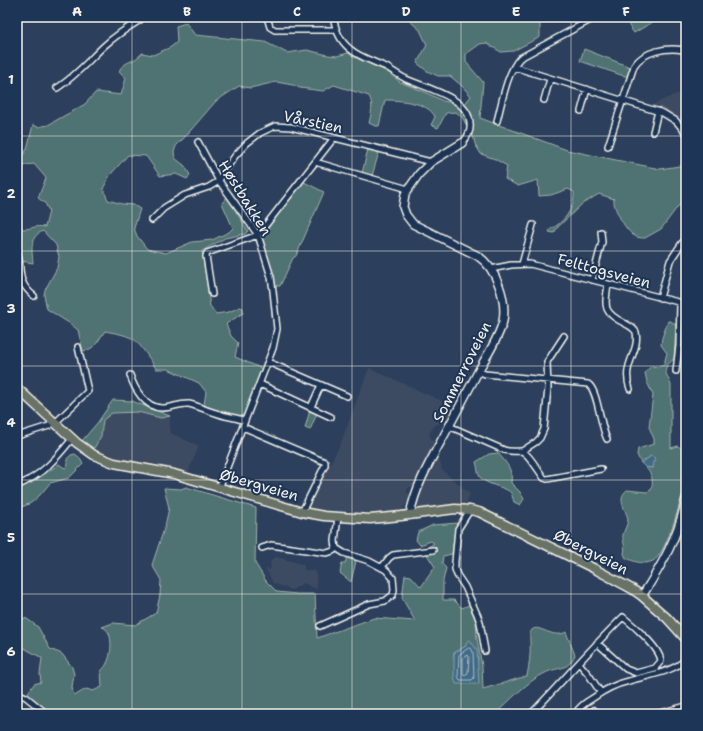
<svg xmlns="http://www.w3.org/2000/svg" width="703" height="731" font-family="'Shantell Sans',sans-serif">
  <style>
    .built { fill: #3e4b62 }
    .green { fill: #507272; stroke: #a2b2ad; fill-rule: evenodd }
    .water { fill: #406b87; stroke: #88a1ae }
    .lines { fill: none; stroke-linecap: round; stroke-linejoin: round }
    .shore { stroke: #acbbc1; stroke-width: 1 }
    .street-casing { stroke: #f4f1e8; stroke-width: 8 }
    .secondary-casing { stroke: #f4f1e8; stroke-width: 10 }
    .primary-casing { stroke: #f4f1e8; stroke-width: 11 }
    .street { stroke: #1d3557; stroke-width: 5 }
    .secondary { stroke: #1d3557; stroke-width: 7 }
    .primary { stroke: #697266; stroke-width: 8 }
    .grid { fill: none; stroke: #f4f1e8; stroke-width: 1; stroke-opacity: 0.55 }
    .labels { text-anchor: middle; stroke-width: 4; stroke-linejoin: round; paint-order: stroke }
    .street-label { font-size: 15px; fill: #f4f1e8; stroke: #1d3557 }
    .neatline { fill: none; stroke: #f4f1e8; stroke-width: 1.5 }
    .grid-label { font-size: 13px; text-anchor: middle; font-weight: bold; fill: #f4f1e8 }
  </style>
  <rect width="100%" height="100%" fill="#2c3f5c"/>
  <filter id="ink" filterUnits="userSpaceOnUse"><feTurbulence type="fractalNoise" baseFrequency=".025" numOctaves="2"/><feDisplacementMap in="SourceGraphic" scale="8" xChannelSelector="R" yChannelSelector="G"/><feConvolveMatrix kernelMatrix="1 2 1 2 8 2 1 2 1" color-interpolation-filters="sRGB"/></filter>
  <g filter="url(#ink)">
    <path class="built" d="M686,91V129L681,123L667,112L652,105L674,95Z
      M369,368L455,407L447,421L435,425L429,434L433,441L435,442L414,487H409L406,491L410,495L403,509H401L400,513L391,511L379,512L373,513L325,510L307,508L340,445Z
      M138,412L161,418L170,416V433L199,446L187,475L156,468L157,464L120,459L107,456L93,450L101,436L103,420L112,413Z
      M437,455L442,467L441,469L470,494L466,503L463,505L421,510L416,506V500Z
      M277,557L304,565V570L316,571L317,589L303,583L292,590L273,583L266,569L268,568L269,570L271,569L270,562L272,559Z"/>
    <path class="green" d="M405,17H545L540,23V37L513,51L501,52L486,43L480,44L466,54V62L483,82L480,118L567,150L660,169L686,165V206L679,205L661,229L645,238C642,238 638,238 635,236C627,233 612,207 614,199L599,194L582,204L558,227L554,233L549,232C551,227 552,229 556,226C567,218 575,206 574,192L568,189L551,195L539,196L538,180L518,186L505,179L507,166L495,159L481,154L475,144L474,139L462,117L456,112L446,113L438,128L431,125L435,117C429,102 399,100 385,100L379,126H375L369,123C371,114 374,105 369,96L334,85L323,91L300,88L293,85L276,82L250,88L239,86L216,101L184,138L176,146L174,152L175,158L185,166L190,175L187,179L176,174L160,176L146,156L128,155L110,175L103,189L108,200L122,204L133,205L140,209L134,228L137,236L147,249L166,253L192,242L212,240L229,232L233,228L222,203L227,197L248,231L245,234L225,238L202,251L210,306L216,314L229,312L240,307L243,308V313L226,324L231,336L238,343L235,357L263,369L244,417L223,413L204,405L206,392L199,383L168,369H156C153,363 138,341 133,339C125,334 114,333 105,331C99,339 95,350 83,351L78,330L72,325L47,309L44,295L45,290L57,268L59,257L56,245L43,231C29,236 32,251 33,263L21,261V253L17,246V222L23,229C32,229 35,225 45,227L49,211L45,203L38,198L46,178L34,164L25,165L17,178V165L27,149L33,125L38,127L48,125L85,104L96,92L121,95L126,78L119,71C123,61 136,62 142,53L153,55L171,47L177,42L176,26L186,23L195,35L265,42L287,53L307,50L328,55L337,56L348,53L388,72L400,82L425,92L443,101L464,105L471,96L462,86L450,76H438L427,71L417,63L427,45L420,30Z
      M629,17H661L634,33L629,26Z
      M584,49L630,67L628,76H624L580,61Z
      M368,149L379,152L372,176L362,173Z
      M304,182L324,192L296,256L293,258L280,286H276L262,239V233Z
      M668,321H670L676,324L674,359C661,369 666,372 671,385V448L678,446L686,452C686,459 686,467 686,474C685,490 667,554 653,561C644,565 635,562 626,558L624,554C626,544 622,542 623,535C624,530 628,524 628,519C626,509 616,499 627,490L647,492L651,490C654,480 652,474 645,467L652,468L651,456L641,463L637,455L638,449L654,444V439L649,427L653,395L647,382L645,373L651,366L658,367L664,364L667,353L661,345L662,338Z
      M113,400L132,401L170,416L161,418L138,412L112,413L103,420L101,436L93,450L81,442L98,422Z
      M310,410L318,411L310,430L305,428Z
      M498,453C507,464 513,469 511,483L520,492L524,499L520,505L514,502C513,499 512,495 511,493C507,487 485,485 480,477C477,473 478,467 476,462L489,454Z
      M75,454L79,457L83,464L69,478L50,483L40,495L31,503L17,509V489L33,482L59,464L63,467L66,468L68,464L67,459L71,455Z
      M186,487L256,508L255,563L266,581L277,592L297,594H315L317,638L374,618L415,621L402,598L405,575L411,576L421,587L435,567L424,550L434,543L431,541L420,545L416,540L418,532L433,525L458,523L455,529L452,554L443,556L442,564L446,568L443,581V600H454L462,608L469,605L476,621L477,639L482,666L483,689L527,676C529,665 531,654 530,642C530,638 529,633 532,630C538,623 553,640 566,632L575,655C567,672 559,666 545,673C526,682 511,700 495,714H52L27,694L34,684L41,682L40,674L42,658L17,644V616L27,619L38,627L50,649L62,654L72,667L74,674L72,687L73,693L76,695L86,689L93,691L102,687L101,671C103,669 106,666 107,663C112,654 114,630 102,627L113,623L135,625L156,613L160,595L161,580L152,565L165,526L169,508L164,488L181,489ZM466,646L478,657L477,669L478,684L454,660V653Z
      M347,558L356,561L351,582L340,573L342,563H345Z"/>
    <path class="water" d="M651,456L654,457L655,461L653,462L652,468L645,467L641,463Z
      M469,639L477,650L479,684H456L454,676V653L466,646V643Z"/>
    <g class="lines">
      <path class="shore" d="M469,648H471L473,652L474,678L472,680H460L458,676L459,655Z
        M468,655L469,657L468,673L464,675L463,673V658Z"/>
      <g class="street-casing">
        <path id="street" d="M267,17L270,27L275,30H336
          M333,17C336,30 339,40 350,49C360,58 376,62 388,68C394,72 400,76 406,79C426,88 470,98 470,124C471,131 467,138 462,143
          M514,67L663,113L676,121L686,133
          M57,88C75,77 89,60 104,46C115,36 127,28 140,20L142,17
          M544,100L550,79
          M581,111L587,89
          M497,121C502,102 507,72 520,58L596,17
          M653,132L658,111
          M198,142L219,181L258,235L271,277L273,291L277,329L273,348L219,488
          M608,146L634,66C643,51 667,47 683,50
          M315,162L408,189
          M152,220L164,208L185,195L209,187L219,181L222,175L235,156L247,143L260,133L275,126L291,127L431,162
          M17,250C23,269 15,281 34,296
          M522,264L533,225
          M491,269L511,265L530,264L686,304
          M592,280L602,242L601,232
          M608,284C605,306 602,312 624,323C628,325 633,327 636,332C640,353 621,364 630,389
          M212,294L206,256L207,253L258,235L334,138
          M660,298L670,261L682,243
          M268,362L347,396
          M478,371L485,374L588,384C598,390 600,426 607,439
          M676,371L679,346L680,303
          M130,375C134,388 145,408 162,408C172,408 180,403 189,404C199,406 207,411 216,413C225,417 236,417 245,421
          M260,384L331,417
          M311,407L321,385
          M55,423L88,391L78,347
          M449,426L504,450C510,452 515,451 521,451C528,452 539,472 544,478L547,479L601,469
          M243,427L325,462V465L302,512
          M17,436L49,426L54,422
          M522,451L536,442L540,438L544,429L548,388L547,362L564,336
          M17,486C43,474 55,460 72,439
          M470,510L458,529L455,562V569L457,575L465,587L477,614L480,622L485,651
          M262,548L271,545L327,553L333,551L336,548
          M382,567L389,558L393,555L433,550
          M320,626L369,604L385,601L393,595L394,590L393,578L386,570L369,561L344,553L336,548L335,541L338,517
          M579,663L589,675L601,693
          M17,693L26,697L47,714
          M594,710L598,714
          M531,714C562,682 591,648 623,617C633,625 660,648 661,661L655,668L636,673L626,669L597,643
          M575,714C579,707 586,702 593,698C604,690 616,684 629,681C648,675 672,673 686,659
          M656,714L686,706"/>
      </g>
      <g class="secondary-casing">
        <path id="secondary" d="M410,515C415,486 432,458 446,432C457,411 468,391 479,370C487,355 499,338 503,321C507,299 496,268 478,256L413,224L406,215L403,207L405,194L419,174L431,162L462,143
          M642,596C662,565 679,535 686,499"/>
      </g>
      <g class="primary-casing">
        <path id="primary" d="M17,388L77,443L94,455L114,463L174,474L302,512L324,516L370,519L401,516L455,509L470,510L479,512L593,568L632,589L642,596L667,618L686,639"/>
      </g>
      <use href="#street" class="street"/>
      <use href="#secondary" class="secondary"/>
      <use href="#primary" class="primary"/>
    </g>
  </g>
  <path class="grid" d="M132,17V714M242,17V714M352,17V714M461,17V714M571,17V714M17,136H686M17,251H686M17,366H686M17,480H686M17,594H686"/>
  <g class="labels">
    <g class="street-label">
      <text transform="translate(313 122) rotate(12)" y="5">Vårstien</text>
      <text transform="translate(245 198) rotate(58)" y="5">Høstbakken</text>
      <text transform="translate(604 271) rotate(15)" y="5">Felttogsveien</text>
      <text transform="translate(462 372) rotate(-63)" y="5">Sommerroveien</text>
      <text transform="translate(259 485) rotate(16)" y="5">Øbergveien</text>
      <text transform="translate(591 552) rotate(27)" y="5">Øbergveien</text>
    </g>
  </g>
  <rect width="703" height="731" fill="none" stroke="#1d3557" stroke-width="44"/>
  <rect x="22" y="22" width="659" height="687" class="neatline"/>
  <g class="grid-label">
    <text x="77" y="16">A</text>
    <text x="187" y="16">B</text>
    <text x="297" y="16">C</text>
    <text x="406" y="16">D</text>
    <text x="516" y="16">E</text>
    <text x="626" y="16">F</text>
    <text x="11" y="84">1</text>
    <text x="11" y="198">2</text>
    <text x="11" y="313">3</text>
    <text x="11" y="427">4</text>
    <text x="11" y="542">5</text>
    <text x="11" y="656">6</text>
  </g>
</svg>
